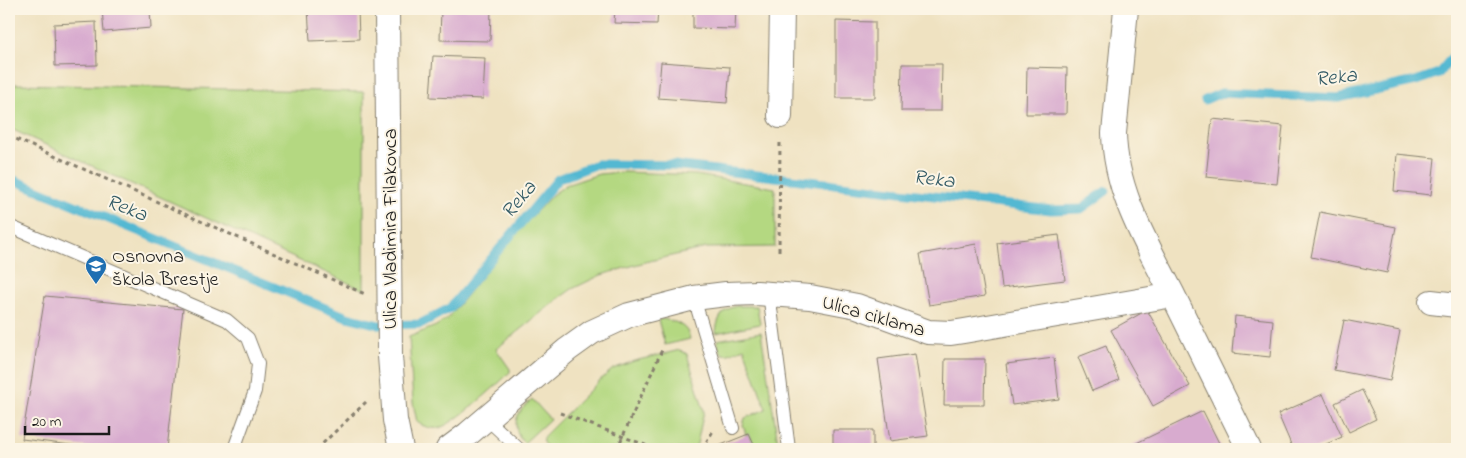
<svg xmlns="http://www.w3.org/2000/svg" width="1466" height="458" font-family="'Indie Flower',sans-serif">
<rect width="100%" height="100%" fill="#fcf5e5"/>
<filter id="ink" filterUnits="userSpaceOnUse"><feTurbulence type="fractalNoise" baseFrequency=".02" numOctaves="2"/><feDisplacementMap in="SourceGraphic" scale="10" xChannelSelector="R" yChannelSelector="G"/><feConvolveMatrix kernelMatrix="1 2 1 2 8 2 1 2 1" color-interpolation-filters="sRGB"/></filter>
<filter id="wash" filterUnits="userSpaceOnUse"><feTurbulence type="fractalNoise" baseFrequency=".0096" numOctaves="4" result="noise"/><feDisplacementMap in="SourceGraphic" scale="20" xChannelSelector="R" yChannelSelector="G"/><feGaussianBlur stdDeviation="1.12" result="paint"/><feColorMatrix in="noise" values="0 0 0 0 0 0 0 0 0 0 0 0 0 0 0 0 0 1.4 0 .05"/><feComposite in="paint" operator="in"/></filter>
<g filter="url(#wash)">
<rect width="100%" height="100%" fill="#efe2c1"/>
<path fill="#b4d881" stroke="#687a4e" d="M 14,84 L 364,92 L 364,290 L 11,129 Z
M 624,172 L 696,175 L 775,188 L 775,247 L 706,248 L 645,262 L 601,275 L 572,289 L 558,299 L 496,349 L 510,369 L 510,372 C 500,383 453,425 439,428 C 431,429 424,427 417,422 L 413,403 L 409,337 L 436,326 L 448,318 L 523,226 L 552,195 L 566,185 L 599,174 Z
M 737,306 L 757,306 L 760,324 L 716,333 C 717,319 722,309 737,306 Z
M 663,319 C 676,321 688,326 690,339 L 665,345 L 658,320 Z
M 761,332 L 779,449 L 756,449 L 749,434 L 746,435 L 743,425 L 745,418 L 766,409 L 744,348 C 727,354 721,362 717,340 Z
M 680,350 L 687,354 L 704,411 L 697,444 L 693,449 L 666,448 L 665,449 L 550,449 C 545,445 540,442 544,436 L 599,381 L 613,369 L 634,361 Z
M 532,399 L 550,419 L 524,443 C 516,436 513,421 520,412 C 523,407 528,403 532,399 Z"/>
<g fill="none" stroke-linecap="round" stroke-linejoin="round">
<path stroke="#53b8d2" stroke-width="9" d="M 1205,100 L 1221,93 L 1338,98 L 1416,81 L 1439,73 L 1455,54 L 1457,49
M 9,178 L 347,317 L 379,325 L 420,324 L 450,308 L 558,179 L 597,164 L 674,165 L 1051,210 L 1081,209 L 1106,191"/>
</g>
<g id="blocks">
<path fill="#d8abcf" d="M 102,9 L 150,9 L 151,28 L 104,32 Z
M 308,9 L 358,9 L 359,39 L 310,41 Z
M 441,9 L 491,9 L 490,41 L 440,40 Z
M 615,9 L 658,9 L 657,24 L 614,23 Z
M 693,9 L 736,9 L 735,29 L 693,28 Z
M 836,21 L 875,22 L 875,98 L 836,98 Z
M 96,22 L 97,65 L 55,66 L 54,24 Z
M 433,56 L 485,58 L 483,99 L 430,97 Z
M 661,62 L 730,67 L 727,103 L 658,98 Z
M 902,64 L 942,64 L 941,111 L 901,111 Z
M 1027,67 L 1067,68 L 1066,114 L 1026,114 Z
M 1212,119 L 1283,126 L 1277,184 L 1206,177 Z
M 1397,154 L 1435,158 L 1431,195 L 1394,191 Z
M 1320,212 L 1396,227 L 1387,273 L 1311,257 Z
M 1059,235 L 1065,280 L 1002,288 L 997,243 Z
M 976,244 L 985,296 L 929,305 L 920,254 Z
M 45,296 L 183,309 L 167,449 L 103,449 L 22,439 Z
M 1147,310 L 1190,386 L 1153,406 L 1111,330 Z
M 1235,316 L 1273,320 L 1270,357 L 1232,353 Z
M 1344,320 L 1400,331 L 1390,381 L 1334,370 Z
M 1106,346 L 1119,380 L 1092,391 L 1078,357 Z
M 915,354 L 928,436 L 890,441 L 878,359 Z
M 1054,358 L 1059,399 L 1012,405 L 1006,364 Z
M 945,359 L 985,359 L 984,405 L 944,405 Z
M 1362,390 L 1376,419 L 1349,432 L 1335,403 Z
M 1323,394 L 1342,437 L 1315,449 L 1293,449 L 1278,414 Z
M 1203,411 L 1222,449 L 1124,449 Z
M 833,430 L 873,430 L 873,449 L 833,449 Z
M 749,434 L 756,449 L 711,449 L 746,435 Z"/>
</g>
</g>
<g filter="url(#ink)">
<use href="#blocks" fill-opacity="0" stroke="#867f6e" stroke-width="1"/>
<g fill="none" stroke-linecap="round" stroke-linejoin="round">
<g stroke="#867f6e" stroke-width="14">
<path id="service" d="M 9,226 L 227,320 L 248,338 L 258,364 L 255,391 L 234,449
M 769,293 L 789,449
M 694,298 L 733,428
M 487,419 L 519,449"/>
</g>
<g stroke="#867f6e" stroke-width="26">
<path id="minor" d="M 387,9 L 390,356 L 395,420 L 401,449
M 1126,9 L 1114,133 C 1115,192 1147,244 1173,295
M 780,116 L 782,9
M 1431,302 L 1457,305
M 448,449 L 468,434 L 567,350 L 592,332 L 629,315 L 694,298 L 726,294 L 757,293 L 810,297 L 857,306 L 928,332 L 951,333 L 964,331 L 1173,295 L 1249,449"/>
</g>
<path stroke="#867f6e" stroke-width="3" stroke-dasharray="4 4" stroke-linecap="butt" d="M 9,136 L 365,294
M 779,251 L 780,141
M 560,413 L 656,449
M 317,449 L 366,402
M 617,449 L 662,350
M 702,449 L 713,431"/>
<use href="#service" stroke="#fff" stroke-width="12"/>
<use href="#minor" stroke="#fff" stroke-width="24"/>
</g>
</g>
<defs>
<g id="school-pin" transform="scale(1.125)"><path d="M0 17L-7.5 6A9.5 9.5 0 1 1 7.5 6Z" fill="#1f6fb2" stroke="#fcf5e5"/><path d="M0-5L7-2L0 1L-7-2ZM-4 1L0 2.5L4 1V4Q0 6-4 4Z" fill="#fff"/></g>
</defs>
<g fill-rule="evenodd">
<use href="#school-pin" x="96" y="266"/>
</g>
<g text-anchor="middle" stroke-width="4" stroke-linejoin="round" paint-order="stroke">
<g font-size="20" fill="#1c1c1c" stroke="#fcf5e5">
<text transform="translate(389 229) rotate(-90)" y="7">Ulica Vladimira Filakovca</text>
<text transform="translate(874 315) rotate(16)" y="7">Ulica ciklama</text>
</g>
<g font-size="20" fill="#1c1c1c" stroke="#fcf5e5" text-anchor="start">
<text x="112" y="262">Osnovna<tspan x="112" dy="23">škola Brestje</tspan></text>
</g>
<g font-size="21" font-style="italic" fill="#325a65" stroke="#fcf5e5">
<text transform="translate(1336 76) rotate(-6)" y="7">Reka</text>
<text transform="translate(934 178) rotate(7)" y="7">Reka</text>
<text transform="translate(518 199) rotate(-50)" y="7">Reka</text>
<text transform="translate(127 207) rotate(22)" y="7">Reka</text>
</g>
</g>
<rect width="1466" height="458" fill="none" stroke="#fcf5e5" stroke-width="30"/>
<path d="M25 426v8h84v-8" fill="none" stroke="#1c1c1c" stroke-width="2.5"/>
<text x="32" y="426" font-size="15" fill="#1c1c1c" stroke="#fcf5e5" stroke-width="4" paint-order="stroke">20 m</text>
</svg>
